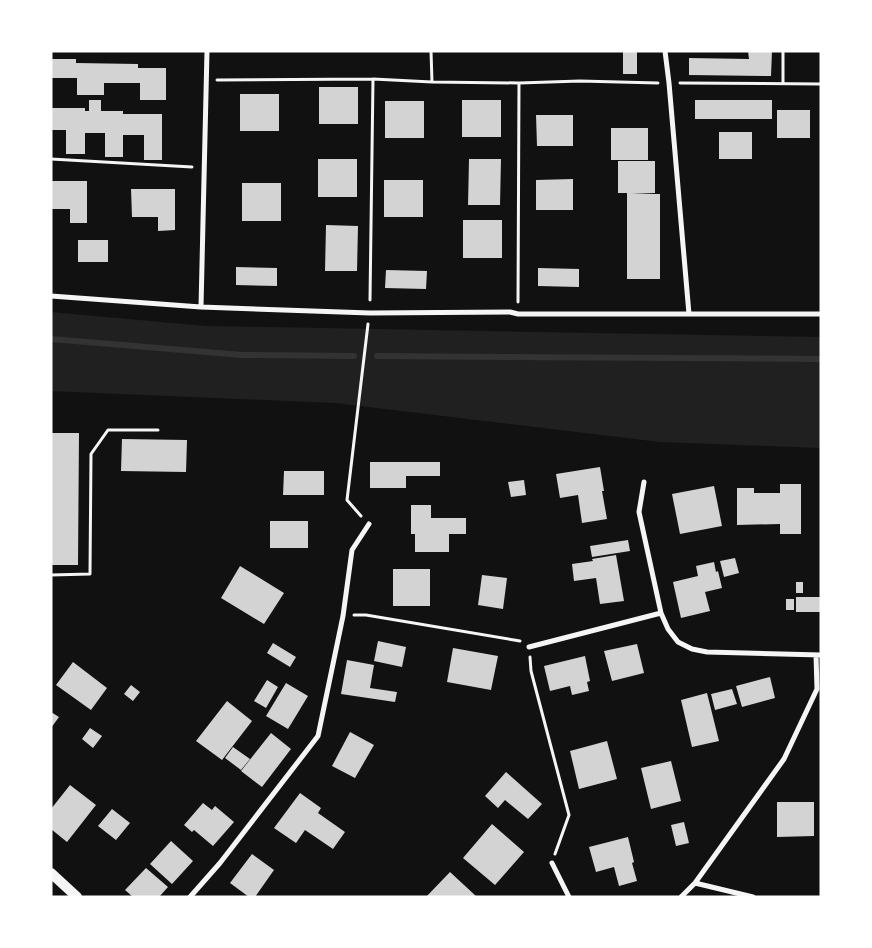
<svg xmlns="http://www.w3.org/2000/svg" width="872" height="948" font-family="'Alegreya Sans',sans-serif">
<rect width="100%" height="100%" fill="#111"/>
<path fill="#202020" d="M 51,312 L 206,326 L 821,337 L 821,448 L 660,442 L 335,403 L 51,391 Z"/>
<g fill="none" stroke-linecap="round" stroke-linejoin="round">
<path stroke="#333" stroke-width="6" d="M 51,339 L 242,355 L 354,356
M 377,356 L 821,359"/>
</g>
<path fill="#d3d3d3" d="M 623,51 L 637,51 L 637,74 L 623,74 Z
M 748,51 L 772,51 L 771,76 L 689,75 L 689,58 L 749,59 Z
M 51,59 L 76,59 L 76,63 L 138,64 L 138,68 L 166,68 L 166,100 L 140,100 L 140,83 L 104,83 L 104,95 L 77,95 L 77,78 L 51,78 Z
M 319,87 L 358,87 L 358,124 L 319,124 Z
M 240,94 L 279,94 L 279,131 L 240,131 Z
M 89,100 L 101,100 L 101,111 L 123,111 L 123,114 L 162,114 L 162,160 L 144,160 L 144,135 L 123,135 L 123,157 L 105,157 L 105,133 L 85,133 L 85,154 L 66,154 L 66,130 L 51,130 L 51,108 L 85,108 L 85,111 L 89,111 Z
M 462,100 L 501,100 L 501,137 L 462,137 Z
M 695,100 L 772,100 L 772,119 L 695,119 Z
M 385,101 L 424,101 L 424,138 L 385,138 Z
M 777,110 L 810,110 L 810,138 L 777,138 Z
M 536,115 L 573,115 L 573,146 L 537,146 Z
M 611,128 L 648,128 L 648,160 L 611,160 Z
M 719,132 L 752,132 L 752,159 L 719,159 Z
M 318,159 L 357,159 L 357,197 L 318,197 Z
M 469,159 L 501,159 L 500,205 L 468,205 Z
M 618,161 L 655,161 L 655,193 L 631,194 L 660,194 L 660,279 L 627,279 L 627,193 L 618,193 Z
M 573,179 L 573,210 L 536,210 L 536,180 Z
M 384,180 L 423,180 L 423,217 L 384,217 Z
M 51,181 L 87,181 L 87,223 L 70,223 L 70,209 L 51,209 Z
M 242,183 L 281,183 L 281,221 L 242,221 Z
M 131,189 L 175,189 L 175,230 L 158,231 L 158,217 L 132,217 Z
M 463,220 L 502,220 L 502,258 L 463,258 Z
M 326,225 L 358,226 L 357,271 L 325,271 Z
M 78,240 L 108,240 L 108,262 L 78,262 Z
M 236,267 L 277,268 L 277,286 L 236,285 Z
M 538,268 L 579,269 L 579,287 L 538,286 Z
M 386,270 L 427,271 L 426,289 L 385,288 Z
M 51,433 L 79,433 L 78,565 L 51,565 Z
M 122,439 L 187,440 L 186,472 L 121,471 Z
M 370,462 L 440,462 L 440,476 L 406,476 L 406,488 L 370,488 Z
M 600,467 L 604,491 L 602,491 L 607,519 L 582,523 L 578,495 L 560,498 L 556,474 Z
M 284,471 L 324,471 L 324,495 L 283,495 Z
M 524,480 L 526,495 L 511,497 L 508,482 Z
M 780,484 L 801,484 L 801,534 L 780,534 L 780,524 L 737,525 L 737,488 L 754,488 L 754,493 L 780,493 Z
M 714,486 L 722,526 L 680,534 L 672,494 Z
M 411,505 L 431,505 L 431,518 L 466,518 L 466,534 L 449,534 L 449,552 L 415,552 L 415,534 L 411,534 Z
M 270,521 L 308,521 L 308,548 L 270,548 Z
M 628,540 L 630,551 L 592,557 L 590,546 Z
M 616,555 L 624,601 L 600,604 L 596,578 L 574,581 L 572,564 L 593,561 L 592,559 Z
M 735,558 L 739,573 L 724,577 L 720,561 Z
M 714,562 L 716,572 L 718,571 L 722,588 L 705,592 L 710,611 L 681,618 L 673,582 L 698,576 L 696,566 Z
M 240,566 L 284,593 L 264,624 L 221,598 Z
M 393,569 L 430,569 L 430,606 L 393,606 Z
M 482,575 L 507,578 L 503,609 L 478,605 Z
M 796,582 L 803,582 L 803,593 L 796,593 Z
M 796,597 L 821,597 L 821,612 L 796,612 Z
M 786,599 L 794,599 L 794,610 L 786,610 Z
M 378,641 L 406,647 L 402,667 L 374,661 Z
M 273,643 L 296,657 L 290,667 L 267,653 Z
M 637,644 L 644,673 L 612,681 L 604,651 Z
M 453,648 L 498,656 L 491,690 L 447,682 Z
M 585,656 L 590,681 L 587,682 L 589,691 L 572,695 L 570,686 L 550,691 L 544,666 Z
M 347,660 L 374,665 L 370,688 L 397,692 L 395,702 L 341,694 Z
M 73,662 L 107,688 L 91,710 L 56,685 Z
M 770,677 L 775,698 L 742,707 L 736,686 Z
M 267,680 L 278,687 L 266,708 L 254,701 Z
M 286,683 L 308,696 L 288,729 L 266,716 Z
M 131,685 L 140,692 L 133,701 L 124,694 Z
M 732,689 L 737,704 L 715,710 L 711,694 Z
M 707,693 L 719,741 L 692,747 L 681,700 Z
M 227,701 L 252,721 L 222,760 L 196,741 Z
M 51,712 L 59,717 L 51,728 Z
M 90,728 L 102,736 L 93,748 L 82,739 Z
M 350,732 L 374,745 L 355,778 L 332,766 Z
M 271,733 L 291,749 L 262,787 L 241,771 Z
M 607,741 L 617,779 L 579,789 L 570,751 Z
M 233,747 L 250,759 L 241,770 L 225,758 Z
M 671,761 L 681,801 L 651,809 L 641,768 Z
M 506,772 L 542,804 L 528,819 L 505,800 L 498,808 L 485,796 Z
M 70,785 L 96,805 L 67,842 L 51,829 L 51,809 Z
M 300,793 L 321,808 L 318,813 L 345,832 L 333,849 L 305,830 L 296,843 L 274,828 Z
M 777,802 L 814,802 L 814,836 L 777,837 Z
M 203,803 L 212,810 L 215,806 L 234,822 L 213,846 L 194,830 L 192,832 L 184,825 Z
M 112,809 L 130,823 L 116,840 L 98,826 Z
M 684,822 L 689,843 L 676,846 L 671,825 Z
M 492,824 L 524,852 L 495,885 L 463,858 Z
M 628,837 L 634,862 L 632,863 L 637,881 L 619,886 L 614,867 L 596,872 L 589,847 Z
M 171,841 L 193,861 L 172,884 L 150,864 Z
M 252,854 L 274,870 L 255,897 L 249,897 L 230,883 Z
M 146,868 L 168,887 L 159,897 L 133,897 L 125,890 Z
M 450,872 L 477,897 L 426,897 Z"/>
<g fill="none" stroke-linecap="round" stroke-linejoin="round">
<path stroke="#f5f5f5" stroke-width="3" d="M 431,51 L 432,82
M 783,51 L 783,83
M 217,80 L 373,79 L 432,82 L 519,83 L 580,81 L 658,83
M 680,83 L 821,84
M 51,159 L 192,167
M 370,300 L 373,79
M 518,302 L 519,83
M 361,516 L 347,500 L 368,324
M 51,575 L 90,574 L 91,454 L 108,430 L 158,430
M 354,615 L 366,615 L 520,641
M 530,657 L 531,671 L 569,815 L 555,854"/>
<path stroke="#f5f5f5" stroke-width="5" d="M 665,51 L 669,83 L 689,314
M 51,296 L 201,307 L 370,313 L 510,312 L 518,314 L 821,314
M 201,307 L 207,51
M 644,482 L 639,512 L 661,613 L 668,629 L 678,642 L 692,649 L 707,652 L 821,655
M 529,647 L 661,613
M 552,863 L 569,897
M 695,883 L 753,897
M 190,897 L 220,863 L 318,736 L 343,616 L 352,550 L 369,524
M 681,897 L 695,883 L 784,759 L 817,689 L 816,655"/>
<path stroke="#f5f5f5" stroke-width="10" d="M 51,873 L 77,897"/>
</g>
<rect width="872" height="948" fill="none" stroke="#ffffff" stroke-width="105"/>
</svg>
